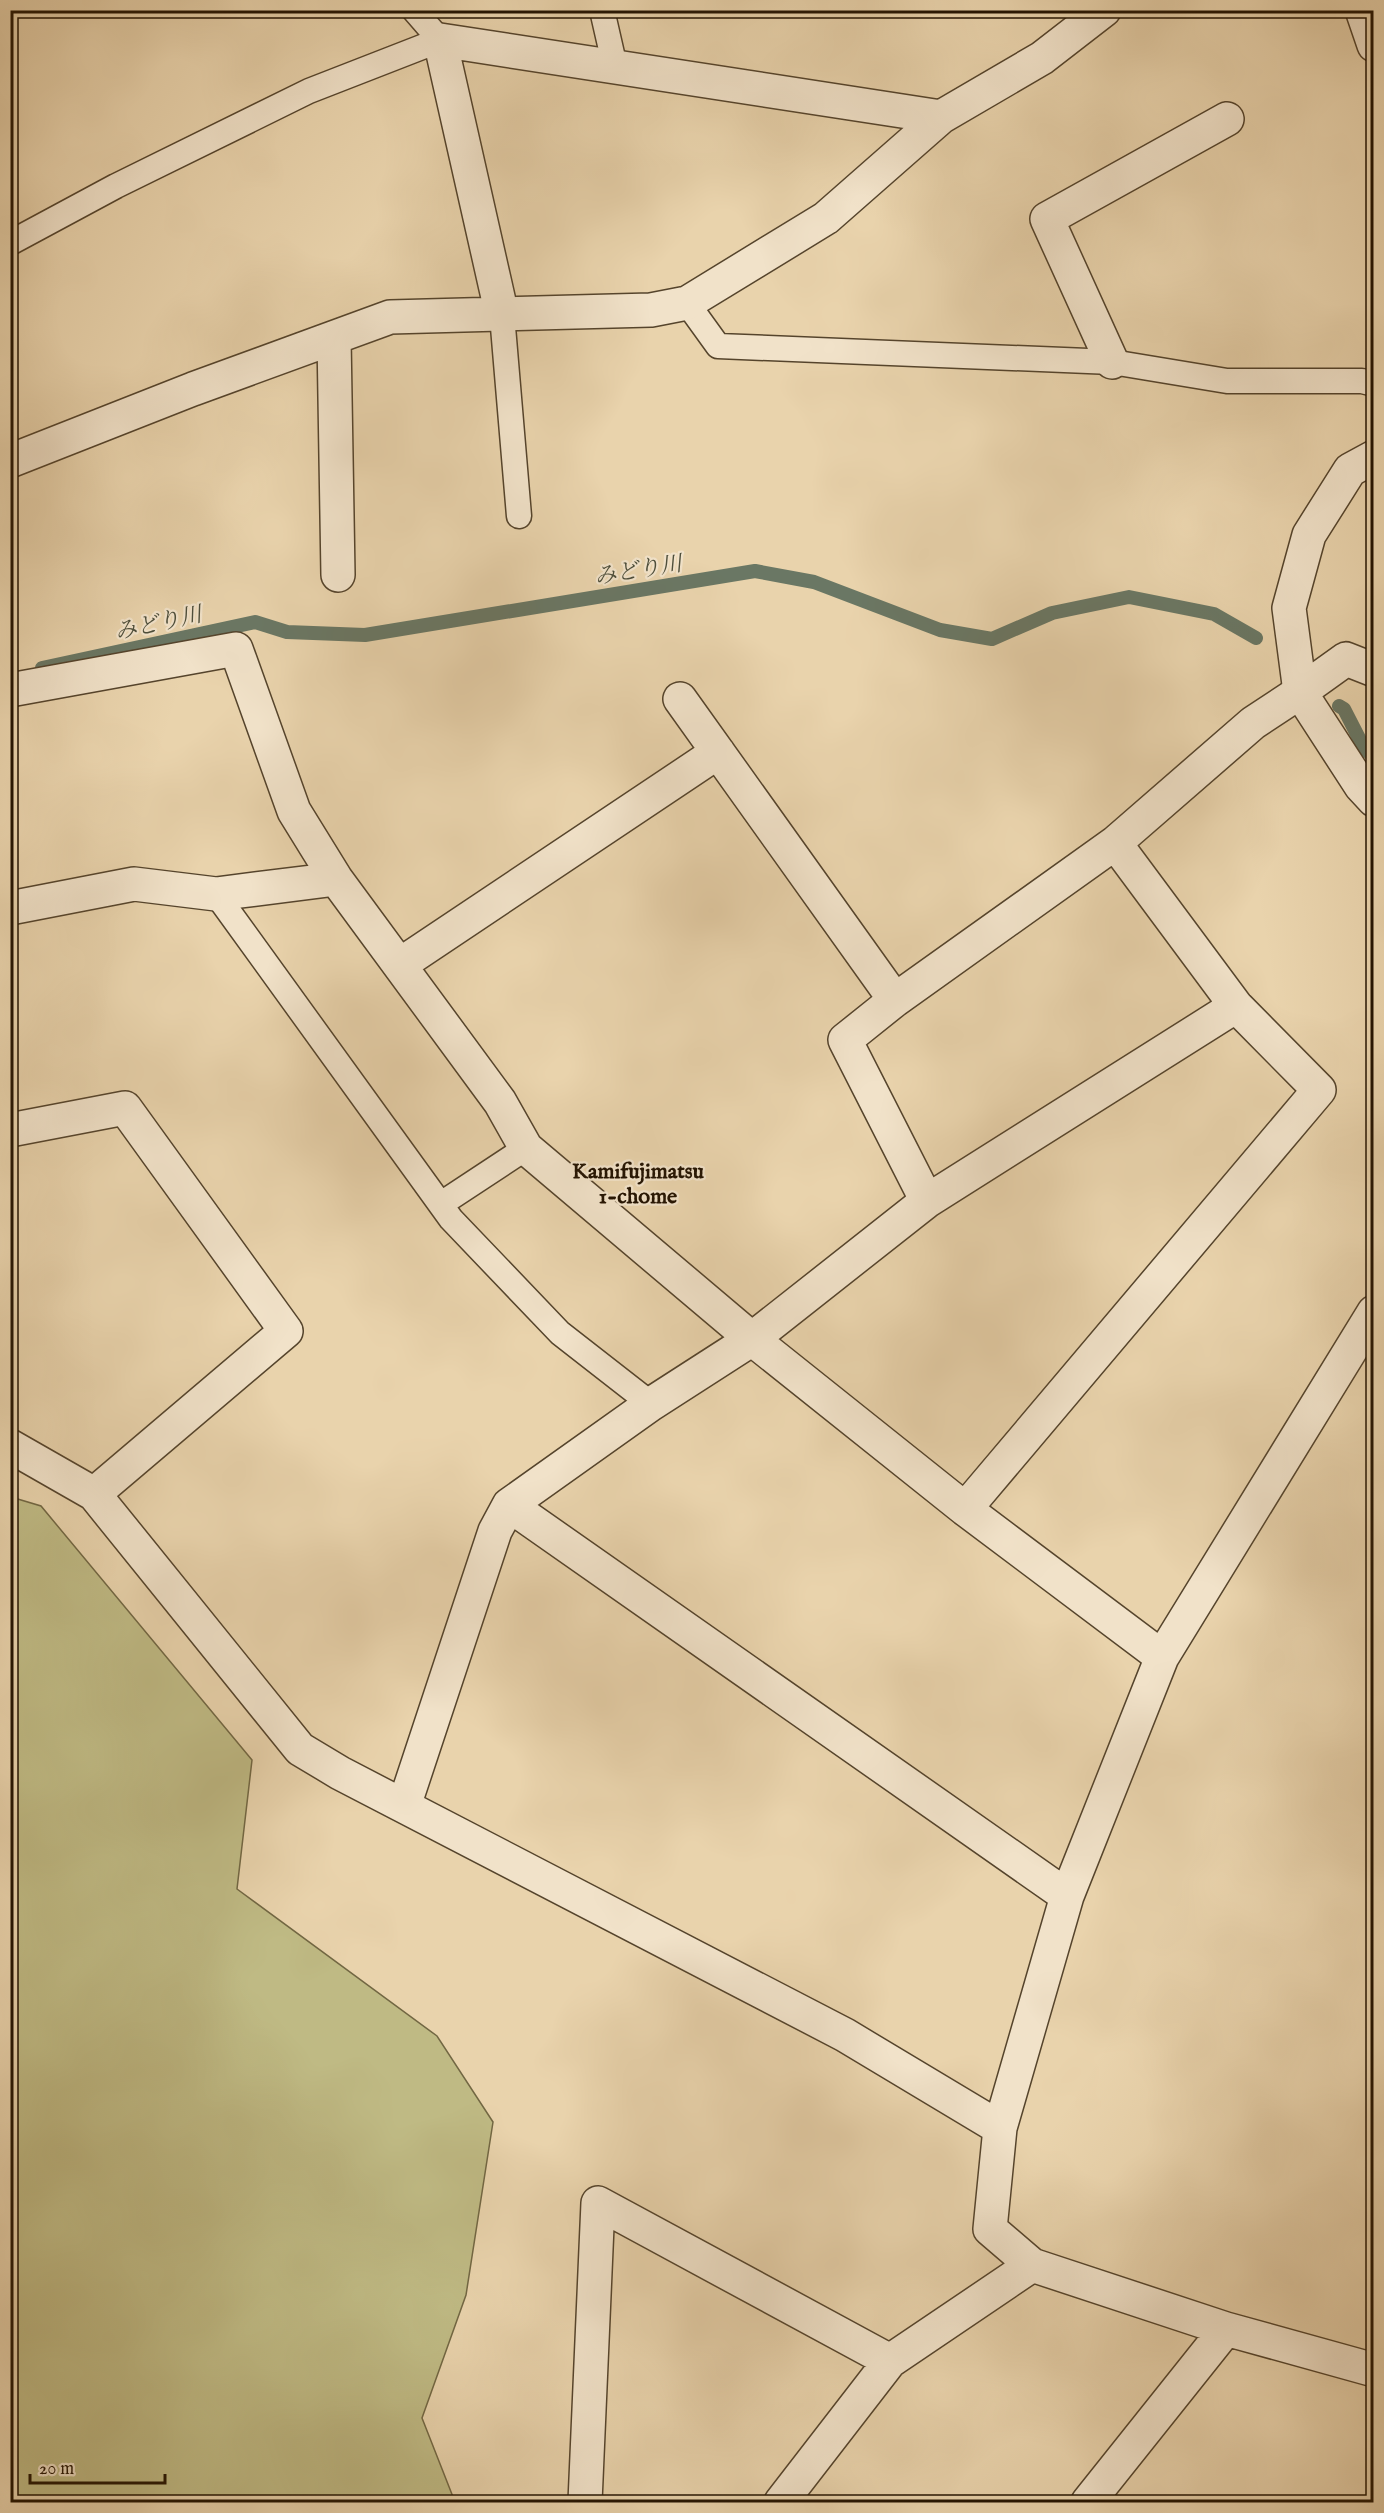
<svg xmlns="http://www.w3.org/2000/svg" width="1384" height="2513" font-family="'IM FELL English','Noto Serif JP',serif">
<rect width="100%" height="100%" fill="#e9d3ac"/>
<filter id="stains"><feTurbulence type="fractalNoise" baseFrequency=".00333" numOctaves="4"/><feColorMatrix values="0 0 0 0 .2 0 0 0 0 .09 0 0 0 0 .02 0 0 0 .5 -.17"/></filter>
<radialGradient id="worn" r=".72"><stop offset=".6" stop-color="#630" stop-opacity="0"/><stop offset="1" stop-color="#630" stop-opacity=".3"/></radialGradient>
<path fill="#bfba84" stroke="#726743" stroke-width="1.5" d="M 11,1497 L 41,1506 L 252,1760 L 237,1889 L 437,2036 L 493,2122 L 466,2295 L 422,2418 L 455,2502 L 11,2502 Z"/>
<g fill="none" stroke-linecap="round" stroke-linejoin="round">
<path stroke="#6a7764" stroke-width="14" d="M 42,668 L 255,622 L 287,632 L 365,635 L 755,571 L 814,582 L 940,630 L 992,639 L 1052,613 L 1129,597 L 1214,614 L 1256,638
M 1339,706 L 1344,709 L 1364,748 L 1374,757"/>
<g stroke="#55442c" stroke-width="27">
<path id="service" d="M 602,10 L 615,67
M 10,243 L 116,186 L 309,91 L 440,40 L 414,10
M 687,303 L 718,346 L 1112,362 L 1227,381 L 1362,381 L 1374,384
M 502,315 L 519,516
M 216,894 L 451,1219 L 560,1333 L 651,1404
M 441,1204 L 526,1148"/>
</g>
<g stroke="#55442c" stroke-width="36">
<path id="minor" d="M 1362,10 L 1374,45
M 502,315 L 440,40 L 941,117
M 334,338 L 338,575
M 1112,362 L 1047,219 L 1227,119
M 10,461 L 193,389 L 390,317 L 651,310 L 687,303 L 826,218 L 941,117 L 1042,58 L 1104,10
M 10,690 L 236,649 L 294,811 L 336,879 L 500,1102 L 526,1148 L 752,1339 L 965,1509 L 1162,1657
M 680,699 L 895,1000
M 10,908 L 134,884 L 216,894 L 336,879
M 401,964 L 718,752
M 10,1130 L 125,1108 L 286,1331 L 94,1494
M 927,1201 L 1236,1006
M 1374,1312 L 1162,1657 L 1067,1896 L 1000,2128 L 990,2229 L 1032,2265 L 1226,2329 L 1374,2370
M 10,1446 L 94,1494 L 300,1749 L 340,1773 L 845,2035 L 1000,2128
M 509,1505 L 651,1404 L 752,1339 L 927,1201 L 845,1040 L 895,1000 L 1115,843 L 1253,723 L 1300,692
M 965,1509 L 1319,1090 L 1236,1006 L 1115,843
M 404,1806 L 495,1531 L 509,1505 L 1067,1896
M 585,2502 L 598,2203 L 890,2361
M 781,2502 L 890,2361 L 1032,2265
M 1088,2502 L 1226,2329"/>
</g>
<g stroke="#55442c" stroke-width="36">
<path id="tertiary" d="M 1374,457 L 1350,470 L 1309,535 L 1289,608 L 1300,692 L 1361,786 L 1374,800
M 1300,692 L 1346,659 L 1374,670"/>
</g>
<use href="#service" stroke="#f1e2c9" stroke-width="24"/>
<use href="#minor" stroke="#f1e2c9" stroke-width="33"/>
<use href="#tertiary" stroke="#f1e2c9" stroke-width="33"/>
</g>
<g text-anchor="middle" stroke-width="4.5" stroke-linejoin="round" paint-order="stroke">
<g font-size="22" font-style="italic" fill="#4d4e3b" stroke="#f1e2c9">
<text transform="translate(638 569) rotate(-9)" y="8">みどり川</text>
<text transform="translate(158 622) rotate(-12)" y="8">みどり川</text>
</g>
<g font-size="22" font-weight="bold" fill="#241402" stroke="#f1e2c9">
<text x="638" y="1178">Kamifujimatsu<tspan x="638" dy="25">1-chome</tspan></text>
</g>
</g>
<rect width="1384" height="2513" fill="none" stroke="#e9d3ac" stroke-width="36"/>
<rect x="12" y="12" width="1360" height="2489" fill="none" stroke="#241402" stroke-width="3"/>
<rect x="18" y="18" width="1348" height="2477" fill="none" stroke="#241402" stroke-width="1.5"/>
<path d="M30 2474v9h135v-9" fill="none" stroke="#241402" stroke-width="3"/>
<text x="39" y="2474" font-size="18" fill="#241402" stroke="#f1e2c9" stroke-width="4.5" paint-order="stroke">20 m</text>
<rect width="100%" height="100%" filter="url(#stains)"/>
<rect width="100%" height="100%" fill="url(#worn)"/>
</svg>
